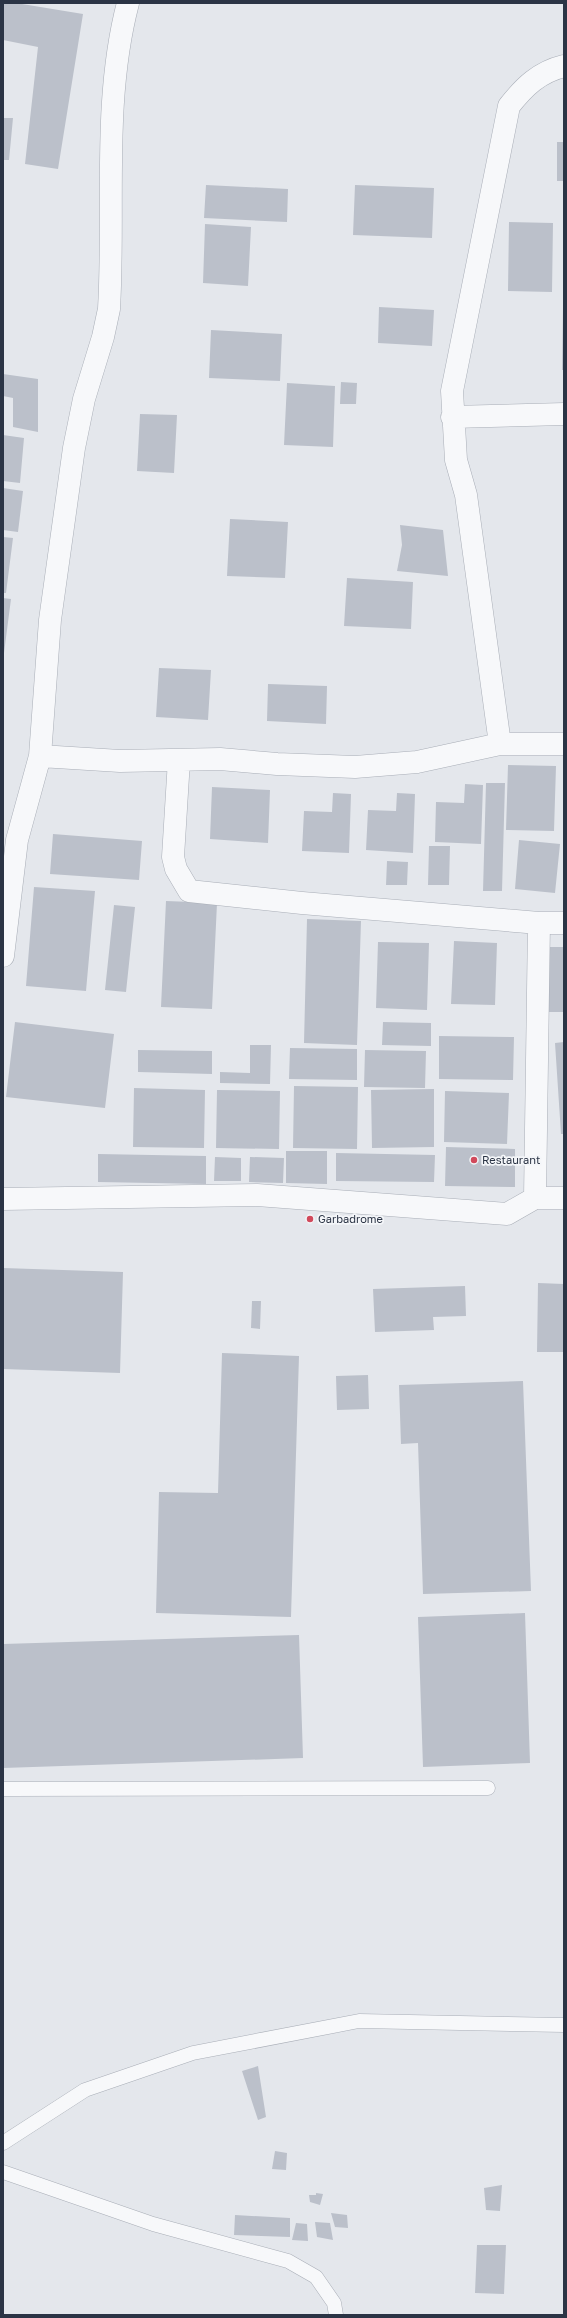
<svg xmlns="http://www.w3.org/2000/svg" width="567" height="2318" font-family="'Golos Text',sans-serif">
<rect width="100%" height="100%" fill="#e4e7ec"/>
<path fill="#bbc0ca" d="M 3,3 L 16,3 L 83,14 L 58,169 L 25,164 L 38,47 L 3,40 Z
M 3,118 L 13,118 L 9,160 L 3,160 Z
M 557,142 L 564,142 L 564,181 L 557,181 Z
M 206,185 L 288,189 L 287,222 L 204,218 Z
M 355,185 L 434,188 L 432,238 L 353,235 Z
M 509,222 L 553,223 L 552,292 L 508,291 Z
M 205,224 L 251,227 L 248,286 L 203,283 Z
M 379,307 L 434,310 L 432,346 L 378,343 Z
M 563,307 L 564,307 L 564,370 L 562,370 Z
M 211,330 L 282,334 L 280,381 L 209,378 Z
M 3,374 L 38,379 L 38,432 L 13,427 L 13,398 L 3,396 Z
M 341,382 L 357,383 L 356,404 L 340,404 Z
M 287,383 L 335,386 L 333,447 L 284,445 Z
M 140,414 L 177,415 L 174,473 L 137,471 Z
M 3,435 L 24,438 L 20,483 L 3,481 Z
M 3,488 L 23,491 L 18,532 L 3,530 Z
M 230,519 L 288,522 L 285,578 L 227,576 Z
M 400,525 L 443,530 L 448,576 L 397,571 L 402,545 Z
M 3,537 L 13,538 L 6,593 L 3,593 Z
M 347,578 L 413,582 L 411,629 L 344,626 Z
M 3,598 L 11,599 L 4,653 L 3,653 Z
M 159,668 L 211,670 L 208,720 L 156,717 Z
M 268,684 L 327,686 L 326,724 L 267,721 Z
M 508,765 L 556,766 L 554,831 L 506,830 Z
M 486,783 L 505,783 L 502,891 L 483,891 Z
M 465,784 L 483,785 L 481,844 L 435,842 L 436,802 L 464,803 Z
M 212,787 L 270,790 L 268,843 L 210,839 Z
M 333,793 L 351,794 L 349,853 L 302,851 L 304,811 L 332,812 Z
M 397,793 L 415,794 L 413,853 L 366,850 L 368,810 L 396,811 Z
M 53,834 L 142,841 L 139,880 L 50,874 Z
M 519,840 L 560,844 L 555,893 L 515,889 Z
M 429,846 L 450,846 L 449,885 L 428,885 Z
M 387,861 L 408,862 L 407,885 L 386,885 Z
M 34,887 L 95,891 L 86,991 L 26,986 Z
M 166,901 L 217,903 L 212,1009 L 161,1007 Z
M 114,905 L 135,907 L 126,992 L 105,990 Z
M 307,919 L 361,921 L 357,1045 L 304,1043 Z
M 454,941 L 497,943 L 495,1005 L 451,1004 Z
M 378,942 L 429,943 L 427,1010 L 376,1008 Z
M 549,947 L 564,947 L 564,1012 L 548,1012 Z
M 15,1022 L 114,1034 L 105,1108 L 6,1097 Z
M 383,1022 L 431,1023 L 431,1046 L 382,1045 Z
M 439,1036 L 514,1037 L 513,1080 L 439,1079 Z
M 564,1042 L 564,1134 L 561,1134 L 555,1043 Z
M 250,1045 L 271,1045 L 270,1084 L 220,1083 L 220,1072 L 250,1073 Z
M 290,1048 L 357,1049 L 357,1080 L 289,1079 Z
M 138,1050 L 212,1051 L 212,1074 L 138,1072 Z
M 365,1050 L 426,1051 L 425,1088 L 364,1087 Z
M 294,1086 L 358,1087 L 357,1149 L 293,1148 Z
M 134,1088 L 205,1090 L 204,1148 L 133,1147 Z
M 434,1089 L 434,1147 L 372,1148 L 371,1090 Z
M 217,1090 L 280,1091 L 279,1149 L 216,1148 Z
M 445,1091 L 509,1093 L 507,1144 L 444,1142 Z
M 446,1147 L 515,1149 L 515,1187 L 445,1186 Z
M 286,1151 L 327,1151 L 327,1184 L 286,1183 Z
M 336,1153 L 435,1155 L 434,1182 L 336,1181 Z
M 98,1154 L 206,1156 L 206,1184 L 98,1182 Z
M 215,1157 L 241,1158 L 241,1181 L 214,1181 Z
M 250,1157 L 284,1158 L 283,1183 L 249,1182 Z
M 3,1268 L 123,1272 L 120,1373 L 3,1369 Z
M 538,1283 L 564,1284 L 564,1352 L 537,1352 Z
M 465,1286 L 466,1316 L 433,1317 L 434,1330 L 375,1332 L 373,1289 Z
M 252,1301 L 261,1301 L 260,1329 L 251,1328 Z
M 222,1353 L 299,1356 L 291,1617 L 156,1613 L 159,1492 L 218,1493 Z
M 368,1375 L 369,1409 L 337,1410 L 336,1376 Z
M 523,1381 L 531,1591 L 423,1594 L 418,1443 L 401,1444 L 399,1385 Z
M 525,1613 L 530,1763 L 423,1767 L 418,1617 Z
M 299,1635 L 303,1758 L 3,1768 L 3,1644 Z
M 258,2066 L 266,2117 L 258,2120 L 242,2071 Z
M 275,2151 L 287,2153 L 286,2170 L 272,2169 Z
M 502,2185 L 500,2211 L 486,2210 L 484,2188 Z
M 316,2193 L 323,2194 L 320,2205 L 310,2202 L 309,2195 L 316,2195 Z
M 331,2213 L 347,2215 L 348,2228 L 335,2227 Z
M 235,2215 L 290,2218 L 290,2237 L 234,2235 Z
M 315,2222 L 330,2223 L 333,2240 L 317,2237 Z
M 296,2223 L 307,2224 L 308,2241 L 292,2240 Z
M 477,2245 L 506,2245 L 504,2294 L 475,2293 Z"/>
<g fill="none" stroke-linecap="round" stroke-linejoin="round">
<g stroke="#a9aeb7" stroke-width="15">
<path id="lane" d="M 3,1789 L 488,1788
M 3,2143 L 85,2090 L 193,2053 L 359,2021 L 564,2025
M 3,2172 L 153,2224 L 288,2261 L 316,2277 L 334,2303 L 336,2315"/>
</g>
<g stroke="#a9aeb7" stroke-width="23">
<path id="street" d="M 452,417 L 564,414
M 500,744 L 466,495 L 456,460 L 452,391 L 509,106 C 524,87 539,72 564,66
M 40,756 L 120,761 L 220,759 L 277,764 L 355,767 L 417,762 L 500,744 L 564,744
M 179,760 L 173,857 L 176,869 L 189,891 L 302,903 L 539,923 L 564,923
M 3,956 L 17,840 L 40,756 L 50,620 L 74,448 L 84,399 L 103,337 L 109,309 C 115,208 102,102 128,3
M 535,1198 L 539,923
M 3,1199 L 257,1195 L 507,1214 L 535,1198 L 564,1198"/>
</g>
<use href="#lane" stroke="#f7f8fa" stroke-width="14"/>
<use href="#street" stroke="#f7f8fa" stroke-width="22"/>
</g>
<g fill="#d1495b" stroke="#f4f6f9" stroke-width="1.5">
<circle cx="474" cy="1160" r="4"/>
<circle cx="310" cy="1219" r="4"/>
</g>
<g text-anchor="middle" stroke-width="3.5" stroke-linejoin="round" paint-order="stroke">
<g font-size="11" fill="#2b3445" stroke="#f4f6f9" text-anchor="start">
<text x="482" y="1164">Restaurant</text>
<text x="318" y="1223">Garbadrome</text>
</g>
</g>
<rect width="567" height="2318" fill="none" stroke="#2b3445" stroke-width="8"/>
</svg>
